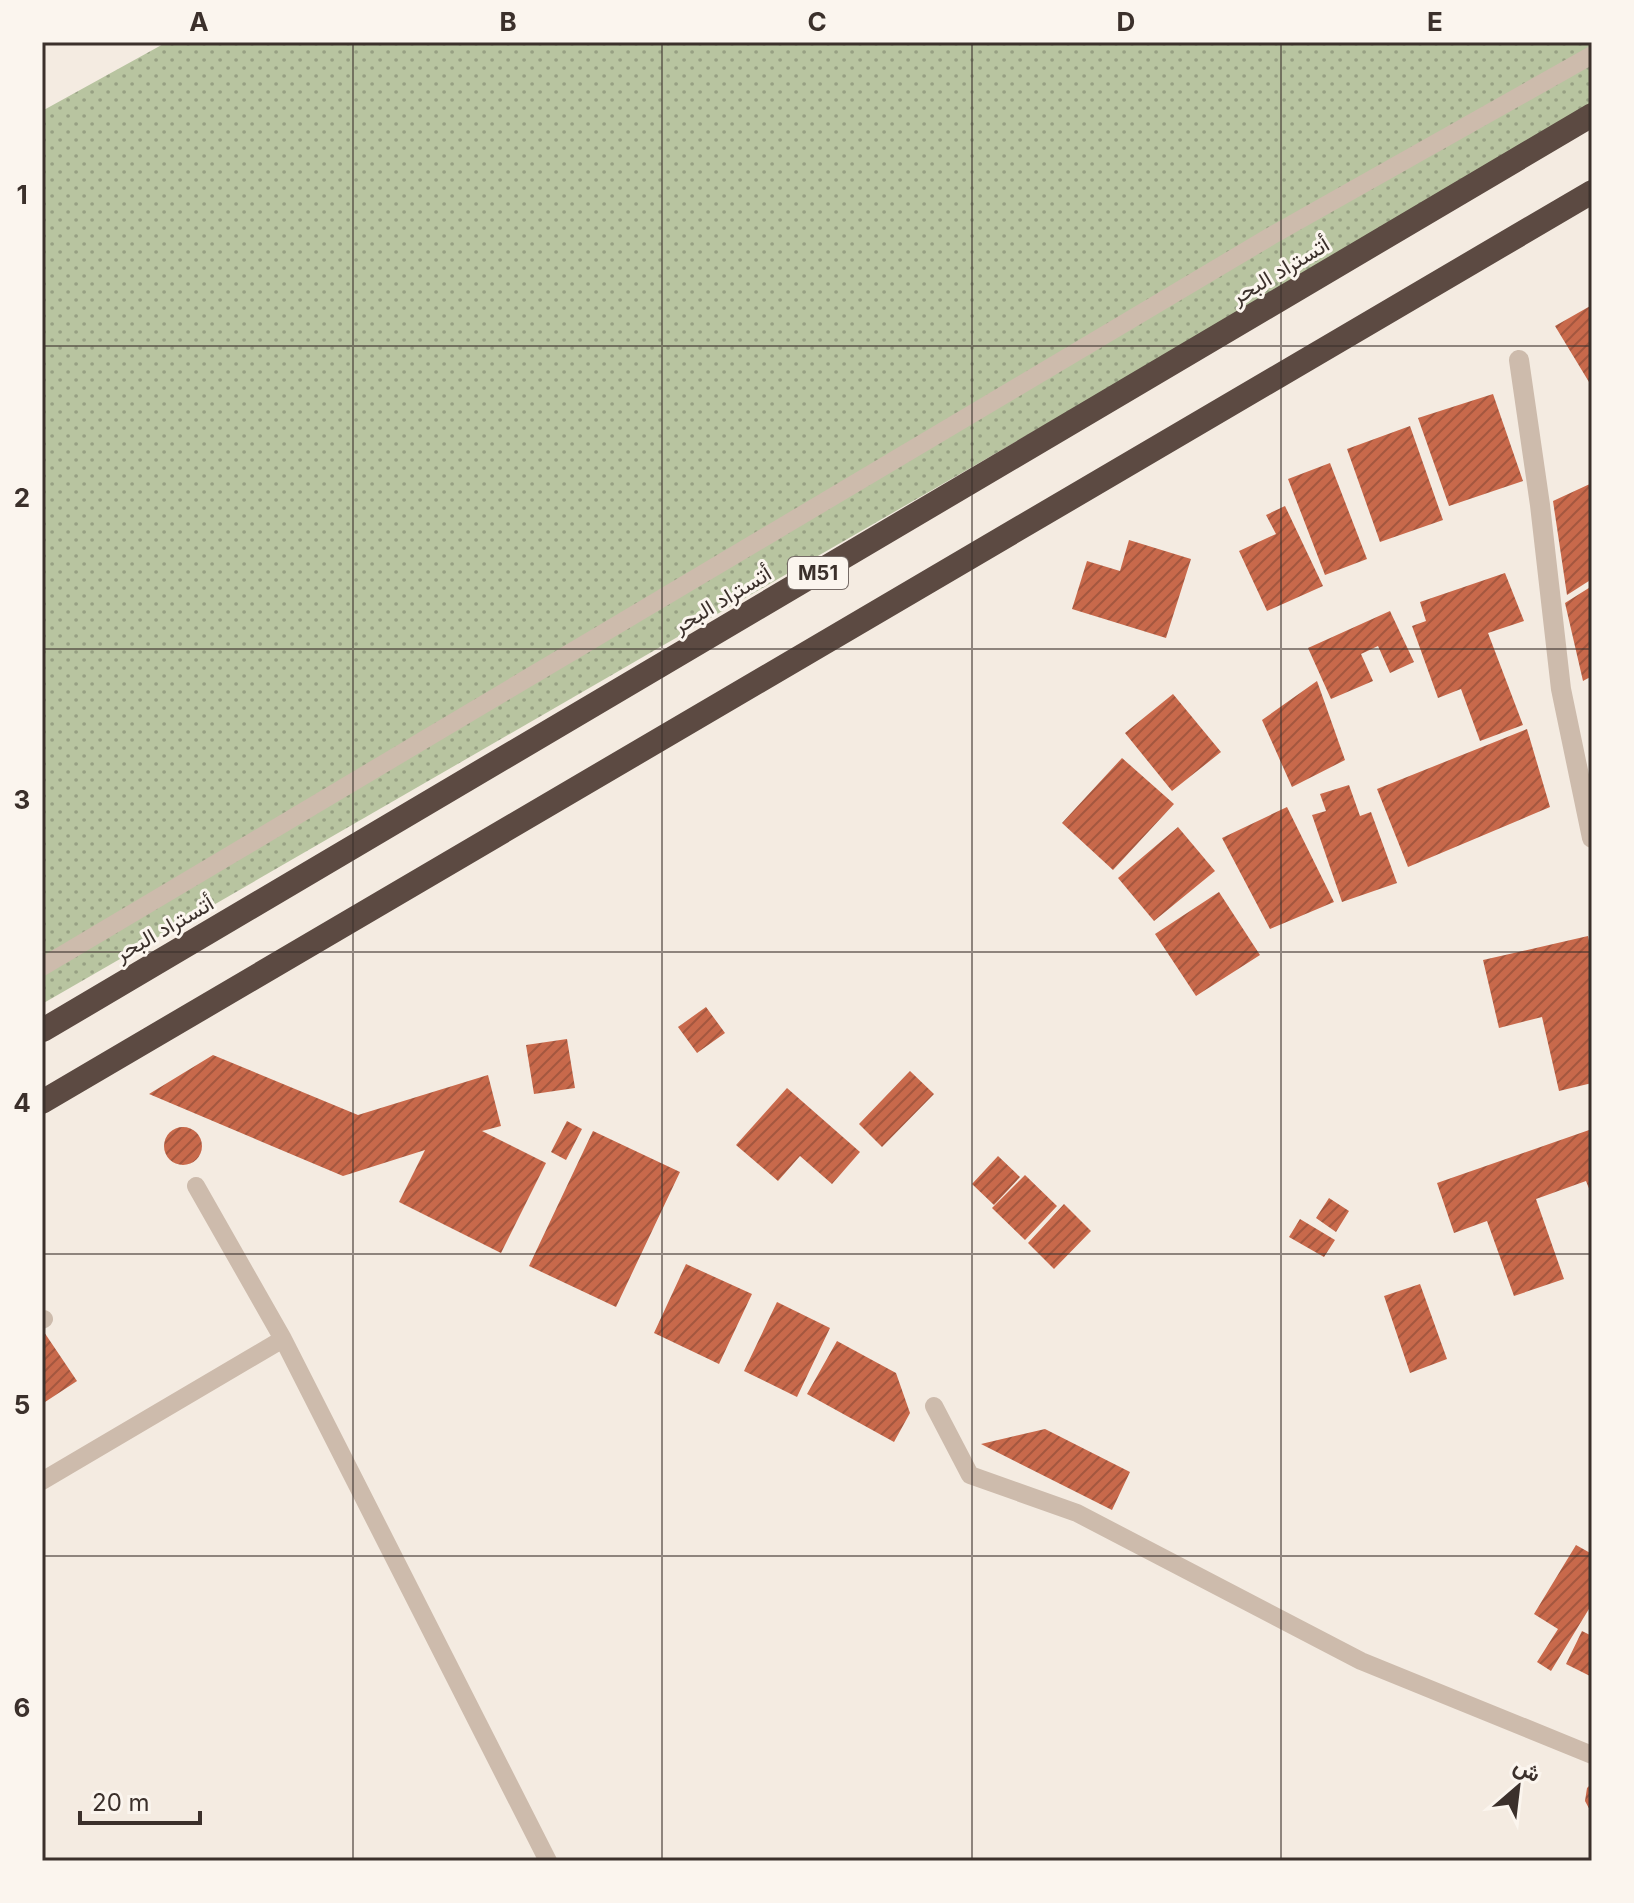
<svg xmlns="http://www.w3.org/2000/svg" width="1634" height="1903" font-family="Inter,Vazirmatn,sans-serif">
<defs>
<pattern id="grass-dots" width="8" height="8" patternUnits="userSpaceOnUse" patternTransform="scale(2)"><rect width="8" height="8" fill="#b8c4a0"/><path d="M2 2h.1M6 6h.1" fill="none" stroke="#97a083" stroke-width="1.8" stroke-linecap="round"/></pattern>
<pattern id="building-hatch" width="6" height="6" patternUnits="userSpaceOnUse" patternTransform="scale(2)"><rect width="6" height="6" fill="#c8694b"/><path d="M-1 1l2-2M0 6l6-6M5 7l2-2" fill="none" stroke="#a4573f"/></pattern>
</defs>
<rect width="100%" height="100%" fill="#f4ebe1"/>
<path fill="url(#grass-dots)" d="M 167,42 L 1592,42 L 1592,109 L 42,1004 L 42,111 Z"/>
<path fill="url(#building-hatch)" d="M 1592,305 L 1592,387 L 1555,326 Z
M 1493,394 L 1523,481 L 1449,506 L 1418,418 Z
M 1410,426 L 1443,520 L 1380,542 L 1347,449 Z
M 1330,463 L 1367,559 L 1325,575 L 1288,479 Z
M 1592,483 L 1592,579 L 1567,595 L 1553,501 Z
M 1285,506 L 1323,586 L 1267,611 L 1239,551 L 1276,534 L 1266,515 Z
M 1129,540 L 1191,559 L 1166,638 L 1072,609 L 1087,561 L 1120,571 Z
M 1505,573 L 1524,621 L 1488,633 L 1523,725 L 1480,741 L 1461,689 L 1438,698 L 1412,626 L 1426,621 L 1420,602 Z
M 1592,586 L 1592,676 L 1583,681 L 1565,603 Z
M 1390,611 L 1414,662 L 1390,673 L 1378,646 L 1361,654 L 1373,681 L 1331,699 L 1308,648 Z
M 1317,681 L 1345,760 L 1292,787 L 1262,720 Z
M 1173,694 L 1221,752 L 1172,791 L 1125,733 Z
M 1527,729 L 1550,807 L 1408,867 L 1377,789 Z
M 1122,758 L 1174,804 L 1113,870 L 1062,823 Z
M 1349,785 L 1360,816 L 1371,812 L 1397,883 L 1342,902 L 1312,815 L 1326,811 L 1320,794 Z
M 1287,807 L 1334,902 L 1270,929 L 1222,838 Z
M 1178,827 L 1215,871 L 1154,921 L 1118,878 Z
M 1219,892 L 1260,955 L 1196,996 L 1155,934 Z
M 1588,936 L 1592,955 L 1592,1083 L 1559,1091 L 1542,1017 L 1499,1028 L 1483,960 Z
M 706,1007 L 725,1033 L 697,1053 L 678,1027 Z
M 567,1039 L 575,1088 L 534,1094 L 526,1045 Z
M 213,1055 L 358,1115 L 488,1075 L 501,1126 L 482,1131 L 546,1163 L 501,1253 L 399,1202 L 425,1150 L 343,1176 L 149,1094 Z
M 910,1071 L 934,1094 L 882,1147 L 859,1124 Z
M 787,1088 L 860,1152 L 832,1184 L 800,1156 L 778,1181 L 736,1145 Z
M 567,1121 L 582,1129 L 566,1160 L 551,1152 Z
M164 1146a19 19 0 1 1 38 0a19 19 0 1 1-38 0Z
M 1592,1129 L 1592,1196 L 1586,1181 L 1536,1199 L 1564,1279 L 1514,1296 L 1487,1221 L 1454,1233 L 1437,1183 Z
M 593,1131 L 680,1172 L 616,1307 L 529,1266 Z
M 998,1156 L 1020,1177 L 994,1205 L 972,1184 Z
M 1025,1175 L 1057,1206 L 1025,1240 L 992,1208 Z
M 1329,1198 L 1349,1211 L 1336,1232 L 1316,1218 Z
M 1064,1204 L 1091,1231 L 1054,1269 L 1028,1243 Z
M 1300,1219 L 1335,1240 L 1324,1257 L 1289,1237 Z
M 686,1264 L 752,1294 L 719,1364 L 654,1333 Z
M 1420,1284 L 1447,1359 L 1410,1373 L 1384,1296 Z
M 777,1302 L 830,1328 L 797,1397 L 744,1371 Z
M 44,1332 L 77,1381 L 42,1404 L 42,1333 Z
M 837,1341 L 896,1373 L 910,1413 L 894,1442 L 807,1394 Z
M 1045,1429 L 1130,1472 L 1112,1510 L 981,1444 Z
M 1576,1545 L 1592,1554 L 1592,1604 L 1551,1671 L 1537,1662 L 1558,1629 L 1534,1614 Z
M 1582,1631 L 1592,1636 L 1592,1677 L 1566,1664 Z
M 1592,1783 L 1592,1814 L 1585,1801 L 1587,1788 Z"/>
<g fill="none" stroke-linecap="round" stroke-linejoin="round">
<path stroke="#cdbbac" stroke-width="18" d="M 42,967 L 1271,236 L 1592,55
M 196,1186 L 283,1339 L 548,1861
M 42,1320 L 44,1319
M 934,1406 L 970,1475 L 1077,1513 L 1361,1661 L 1592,1755
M 42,1481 L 283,1339"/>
<path stroke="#cdbbac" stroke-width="20" d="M 1519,360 L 1540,505 L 1561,689 L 1592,838"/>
<path stroke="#5c4a42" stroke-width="24" d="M 43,1030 L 1592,115
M 42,1102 L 1592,192"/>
</g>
<path fill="none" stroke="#3b302b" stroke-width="2" stroke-opacity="0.55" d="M 353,42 L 353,1861M 662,42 L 662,1861M 972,42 L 972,1861M 1281,42 L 1281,1861M 42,346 L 1592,346M 42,649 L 1592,649M 42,952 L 1592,952M 42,1254 L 1592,1254M 42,1556 L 1592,1556"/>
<g text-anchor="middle" stroke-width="6" stroke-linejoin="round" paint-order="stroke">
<rect fill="#fbf5ee" stroke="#756b66" stroke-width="2" x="788" y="557" width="60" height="32" rx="6"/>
<g font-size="20" font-weight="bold" fill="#3b302b">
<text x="818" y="580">M51</text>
</g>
<g font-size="22" fill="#3b302b" stroke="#fbf5ee">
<text transform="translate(1280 270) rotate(-31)" y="8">أتستراد البحر</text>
<text transform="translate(722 599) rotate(-31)" y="8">أتستراد البحر</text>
<text transform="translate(164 928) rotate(-30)" y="8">أتستراد البحر</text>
</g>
</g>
<rect width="1634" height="1903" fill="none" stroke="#fbf5ee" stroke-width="88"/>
<g transform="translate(1518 1787) rotate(28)" stroke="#fbf5ee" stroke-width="6" paint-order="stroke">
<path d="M0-6L14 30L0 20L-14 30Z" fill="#3b302b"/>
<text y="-12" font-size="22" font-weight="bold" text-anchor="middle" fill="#3b302b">ش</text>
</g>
<path d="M80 1811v12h120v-12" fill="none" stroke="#3b302b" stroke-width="4"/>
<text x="92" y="1811" font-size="24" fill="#3b302b" stroke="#fbf5ee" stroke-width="6" paint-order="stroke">20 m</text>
<rect x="44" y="44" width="1546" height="1815" fill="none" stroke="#3b302b" stroke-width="3"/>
<g font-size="26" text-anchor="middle" font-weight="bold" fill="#3b302b">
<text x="199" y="31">A</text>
<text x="508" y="31">B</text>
<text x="817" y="31">C</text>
<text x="1126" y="31">D</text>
<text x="1435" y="31">E</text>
<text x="22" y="204">1</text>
<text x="22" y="507">2</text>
<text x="22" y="809">3</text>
<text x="22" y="1112">4</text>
<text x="22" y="1414">5</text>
<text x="22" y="1717">6</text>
</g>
</svg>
